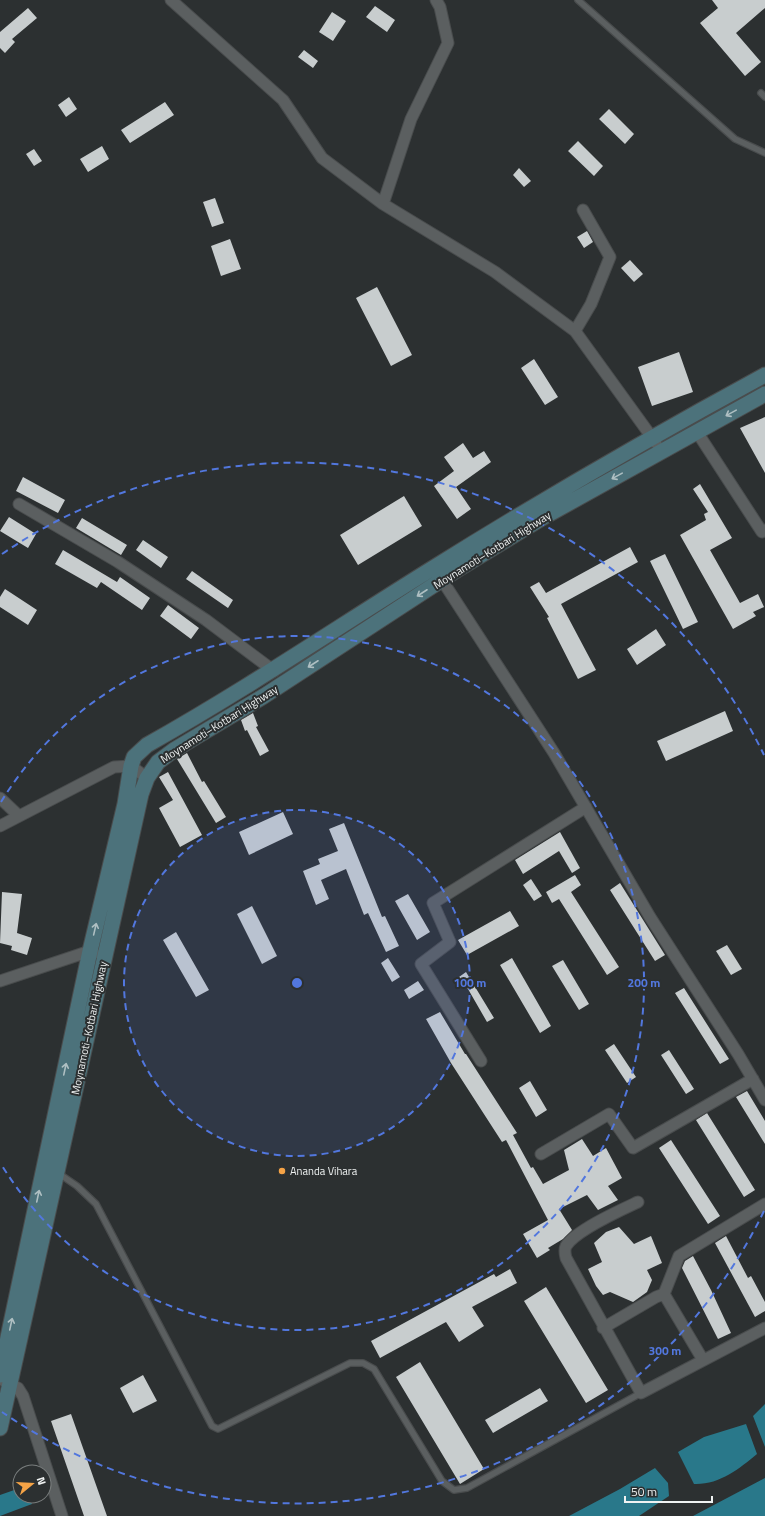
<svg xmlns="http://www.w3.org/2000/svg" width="765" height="1516" font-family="'Titillium Web',sans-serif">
<rect width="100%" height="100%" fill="#2c3031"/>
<path fill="#29788a" d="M 765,1404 L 765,1447 L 753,1416 Z
M 746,1424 L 757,1454 C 739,1469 719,1485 694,1484 L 678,1452 L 704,1437 Z
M 655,1468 L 668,1483 L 669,1496 L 639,1516 L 569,1516 L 620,1489 Z
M 765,1478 L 765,1516 L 693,1516 Z
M 20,1488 L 20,1496 L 29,1496 L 32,1504 L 0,1516 L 0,1495 Z"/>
<path fill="#c8cdce" d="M 712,0 L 765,0 L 765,8 L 736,33 L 761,62 L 745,76 L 700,23 L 718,8 Z
M 375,6 L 395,20 L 387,32 L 366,17 Z
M 28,8 L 37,18 L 12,39 L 15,42 L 5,53 L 0,48 L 0,32 Z
M 332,12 L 346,21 L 333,41 L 319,32 Z
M 304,50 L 318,61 L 313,68 L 298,57 Z
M 69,97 L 77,109 L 66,117 L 58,105 Z
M 165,102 L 174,115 L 130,143 L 121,130 Z
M 609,109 L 634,134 L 625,144 L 599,119 Z
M 578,141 L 603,166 L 594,176 L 568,151 Z
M 102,146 L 109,159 L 88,172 L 80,159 Z
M 34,149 L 42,161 L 34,166 L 26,154 Z
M 519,168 L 531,181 L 524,187 L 513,175 Z
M 215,198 L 224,223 L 212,227 L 203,202 Z
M 587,231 L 593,242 L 584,248 L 577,237 Z
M 230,239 L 241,269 L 221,276 L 211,246 Z
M 630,260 L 643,274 L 634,282 L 621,268 Z
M 377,287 L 412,355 L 391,366 L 356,298 Z
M 679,352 L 693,392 L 652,406 L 638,367 Z
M 534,359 L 558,397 L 545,405 L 521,368 Z
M 765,417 L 765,473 L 740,428 Z
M 463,443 L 473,458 L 484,451 L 491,462 L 456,487 L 471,509 L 457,519 L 434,486 L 454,471 L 444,457 Z
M 23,477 L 65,500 L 58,513 L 16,491 Z
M 700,484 L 732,538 L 710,550 L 740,603 L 758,594 L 764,607 L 753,612 L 756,616 L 733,629 L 680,535 L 706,520 L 704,514 L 708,512 L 693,489 Z
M 404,496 L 422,526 L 358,565 L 340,535 Z
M 9,517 L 36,534 L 28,548 L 0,531 Z
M 82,518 L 127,545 L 121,555 L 76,528 Z
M 143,540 L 168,557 L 161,568 L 136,550 Z
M 630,547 L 638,562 L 561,604 L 596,670 L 578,679 L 547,618 L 549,617 L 530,587 L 539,582 L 546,593 Z
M 63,550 L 117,582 L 120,577 L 150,598 L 142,610 L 101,582 L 97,588 L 55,564 Z
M 665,554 L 698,622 L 683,629 L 650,561 Z
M 192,571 L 233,600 L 228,608 L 186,579 Z
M 5,589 L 37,610 L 28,625 L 0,607 L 0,597 Z
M 168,605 L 199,628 L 191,639 L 160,616 Z
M 656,629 L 666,645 L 637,665 L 627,649 Z
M 725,711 L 733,731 L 666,761 L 657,741 Z
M 253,713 L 258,726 L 256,727 L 269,751 L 260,756 L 247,730 L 245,731 L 241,720 Z
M 187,753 L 202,782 L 204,781 L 226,817 L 216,823 L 177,759 Z
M 168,772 L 202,835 L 180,847 L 159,808 L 173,800 L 159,777 Z
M 283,812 L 293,834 L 249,855 L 239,832 Z
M 344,823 L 382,917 L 385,916 L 399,946 L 386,952 L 368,913 L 364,915 L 346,869 L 321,880 L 329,899 L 316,905 L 303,871 L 320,864 L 318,859 L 338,851 L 329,829 Z
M 560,832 L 580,868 L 572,873 L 559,851 L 523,874 L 515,860 Z
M 575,875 L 581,885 L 571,892 L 619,967 L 607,975 L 559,899 L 552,903 L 546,892 Z
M 531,879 L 542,896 L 534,901 L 523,885 Z
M 620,883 L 665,955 L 655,961 L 610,890 Z
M 2,892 L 22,894 L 17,933 L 32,938 L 27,955 L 11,950 L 12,946 L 0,943 Z
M 408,894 L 430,932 L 417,940 L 395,901 Z
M 252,906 L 277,956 L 262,964 L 237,914 Z
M 510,911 L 519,926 L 467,955 L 458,940 Z
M 176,932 L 209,990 L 196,997 L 163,940 Z
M 727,945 L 742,969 L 731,975 L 716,951 Z
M 388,958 L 400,977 L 392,982 L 381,963 Z
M 512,958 L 551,1026 L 540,1033 L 500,965 Z
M 563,960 L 589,1004 L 579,1010 L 552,966 Z
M 466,972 L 494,1018 L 487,1022 L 468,989 L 459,977 Z
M 418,981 L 424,990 L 409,999 L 404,990 Z
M 684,988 L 729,1059 L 720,1064 L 675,993 Z
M 440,1012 L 465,1054 L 466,1054 L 517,1133 L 513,1135 L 531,1168 L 533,1167 L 543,1184 L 569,1170 L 564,1150 L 582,1139 L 593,1156 L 606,1148 L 622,1178 L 608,1186 L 618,1200 L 598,1210 L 587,1195 L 559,1209 L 572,1230 L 563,1239 L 548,1248 L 550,1250 L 537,1258 L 523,1234 L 548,1220 L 506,1140 L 502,1142 L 451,1063 L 426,1019 Z
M 614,1044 L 636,1077 L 627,1083 L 605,1050 Z
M 669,1050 L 694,1089 L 686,1094 L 661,1055 Z
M 530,1081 L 547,1110 L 536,1117 L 519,1088 Z
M 747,1091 L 765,1121 L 765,1144 L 736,1097 Z
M 707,1113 L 755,1190 L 744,1197 L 696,1120 Z
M 671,1140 L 720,1216 L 708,1224 L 659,1148 Z
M 619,1227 L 634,1244 L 651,1236 L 662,1263 L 647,1270 L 652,1280 L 647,1292 L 633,1302 L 610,1292 L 603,1295 L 596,1286 L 588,1269 L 602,1262 L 594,1243 L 606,1232 Z
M 726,1236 L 748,1278 L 751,1276 L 765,1302 L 765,1311 L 755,1317 L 715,1243 Z
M 693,1256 L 711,1290 L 731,1333 L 718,1339 L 682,1268 L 685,1261 Z
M 510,1269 L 517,1283 L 472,1307 L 484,1326 L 459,1342 L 446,1322 L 380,1358 L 371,1341 L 494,1274 L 496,1277 Z
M 546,1287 L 608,1390 L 586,1403 L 524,1301 Z
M 420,1362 L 484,1469 L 460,1484 L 396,1377 Z
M 143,1375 L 157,1401 L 133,1413 L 120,1388 Z
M 540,1388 L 548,1401 L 493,1433 L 485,1420 Z
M 71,1414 L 107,1516 L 84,1516 L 51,1421 Z"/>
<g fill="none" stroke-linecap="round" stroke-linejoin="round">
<g stroke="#494c4d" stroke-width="8">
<path id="service" d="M 578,0 L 735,139 L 765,153
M 761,93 L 765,97
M 58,1173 L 77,1186 L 96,1204 L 212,1426 L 218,1429 L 350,1363 L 363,1363 L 374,1369 L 442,1481 L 454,1490 L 467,1488 L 641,1393"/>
</g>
<g stroke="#494c4d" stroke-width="13">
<path id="minor" d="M 171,0 L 283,100 L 322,158 L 383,204 L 495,272 L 575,331 L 656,443
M 383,204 L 411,119 L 448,43 L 440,7 L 436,0
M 575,331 L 591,304 L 610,257 L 583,210
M 697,432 L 762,532 L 765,530
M 19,504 L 118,562 L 206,620 L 274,671
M 442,580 L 554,753 L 650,917 L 738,1054 L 765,1100
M 0,798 L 19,816
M 0,826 L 114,767 L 131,766 L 147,778
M 0,981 L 90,951 L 94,953
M 481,1061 L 421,964 L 450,942 L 433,903 L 586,807
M 541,1154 L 609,1114 L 633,1148 L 753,1079
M 638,1202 C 621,1210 576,1230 566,1246 C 564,1250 565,1254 566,1258 L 641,1393 L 765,1328
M 664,1294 L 679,1256 L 765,1204
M 603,1328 L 656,1297 L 664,1294 L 703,1360
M 4,1381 L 18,1388 L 23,1396 L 62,1516"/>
</g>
<g stroke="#494c4d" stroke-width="17">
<path id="secondary" d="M 0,1375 L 90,951 L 125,804 L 131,766 L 134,757 L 147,745 C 245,690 338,627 433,568 C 542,500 653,436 765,375
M 0,1428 L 141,794 L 147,778 L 158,762 L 174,750 L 264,696 L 460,568 L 542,518 L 765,394"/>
</g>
<use href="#service" stroke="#5b5f60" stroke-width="5.5"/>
<use href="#minor" stroke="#5b5f60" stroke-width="11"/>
<use href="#secondary" stroke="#4c727b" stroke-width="15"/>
</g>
<defs><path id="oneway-shaft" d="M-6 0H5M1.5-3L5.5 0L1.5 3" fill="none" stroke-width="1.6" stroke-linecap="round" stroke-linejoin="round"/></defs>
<g stroke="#aebfc2">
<use href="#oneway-shaft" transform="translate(731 413) rotate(151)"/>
<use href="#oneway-shaft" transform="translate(617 476) rotate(151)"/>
<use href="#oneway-shaft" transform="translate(422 593) rotate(147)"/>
<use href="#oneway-shaft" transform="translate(313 664) rotate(147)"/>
<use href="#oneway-shaft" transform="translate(95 929) rotate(-77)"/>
<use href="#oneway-shaft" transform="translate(65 1069) rotate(-78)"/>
<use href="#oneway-shaft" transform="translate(38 1196) rotate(-78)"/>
<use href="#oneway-shaft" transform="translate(11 1324) rotate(-78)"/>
</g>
<circle cx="297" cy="983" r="173" fill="#5277de" fill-opacity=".12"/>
<g fill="none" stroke="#5277de" stroke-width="2" stroke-dasharray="7 5">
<circle cx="297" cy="983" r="173"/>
<path d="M1 802A347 347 0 1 1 1 1164"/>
<path d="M764 1211A520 520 0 0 1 2 1412M2 554A520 520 0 0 1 764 755"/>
</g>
<circle fill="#f5a346" stroke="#2c3031" stroke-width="1.5" cx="282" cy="1171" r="4"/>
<g text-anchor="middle" stroke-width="4" stroke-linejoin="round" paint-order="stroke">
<g font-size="11" fill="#eff2f2" stroke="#2c3031">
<text transform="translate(492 550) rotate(-32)" y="4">Moynamoti–Kotbari Highway</text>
<text transform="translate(219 724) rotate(-32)" y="4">Moynamoti–Kotbari Highway</text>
<text transform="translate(89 1028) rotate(-78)" y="4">Moynamoti–Kotbari Highway</text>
</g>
<g font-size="11" fill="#eff2f2" stroke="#2c3031" text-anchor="start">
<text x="290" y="1175">Ananda Vihara</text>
</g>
</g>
<circle cx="297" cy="983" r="6" fill="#5277de" stroke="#2c3031" stroke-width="2"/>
<g font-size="12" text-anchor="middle" font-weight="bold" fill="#5277de" stroke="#2c3031" stroke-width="4" stroke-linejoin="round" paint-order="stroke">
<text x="470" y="987">100 m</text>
<text x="644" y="987">200 m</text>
<text x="665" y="1355">300 m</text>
</g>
<g transform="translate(32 1484) rotate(72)"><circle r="19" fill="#2c3031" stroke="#7a7e7e"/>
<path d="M0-3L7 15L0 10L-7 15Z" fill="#f5a346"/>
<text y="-6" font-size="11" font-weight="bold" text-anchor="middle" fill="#eff2f2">N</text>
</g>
<path d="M625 1496v6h87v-6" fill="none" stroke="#eff2f2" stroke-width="2"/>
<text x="631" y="1496" font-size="12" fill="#eff2f2" stroke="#2c3031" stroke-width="3" paint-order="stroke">50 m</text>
</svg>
